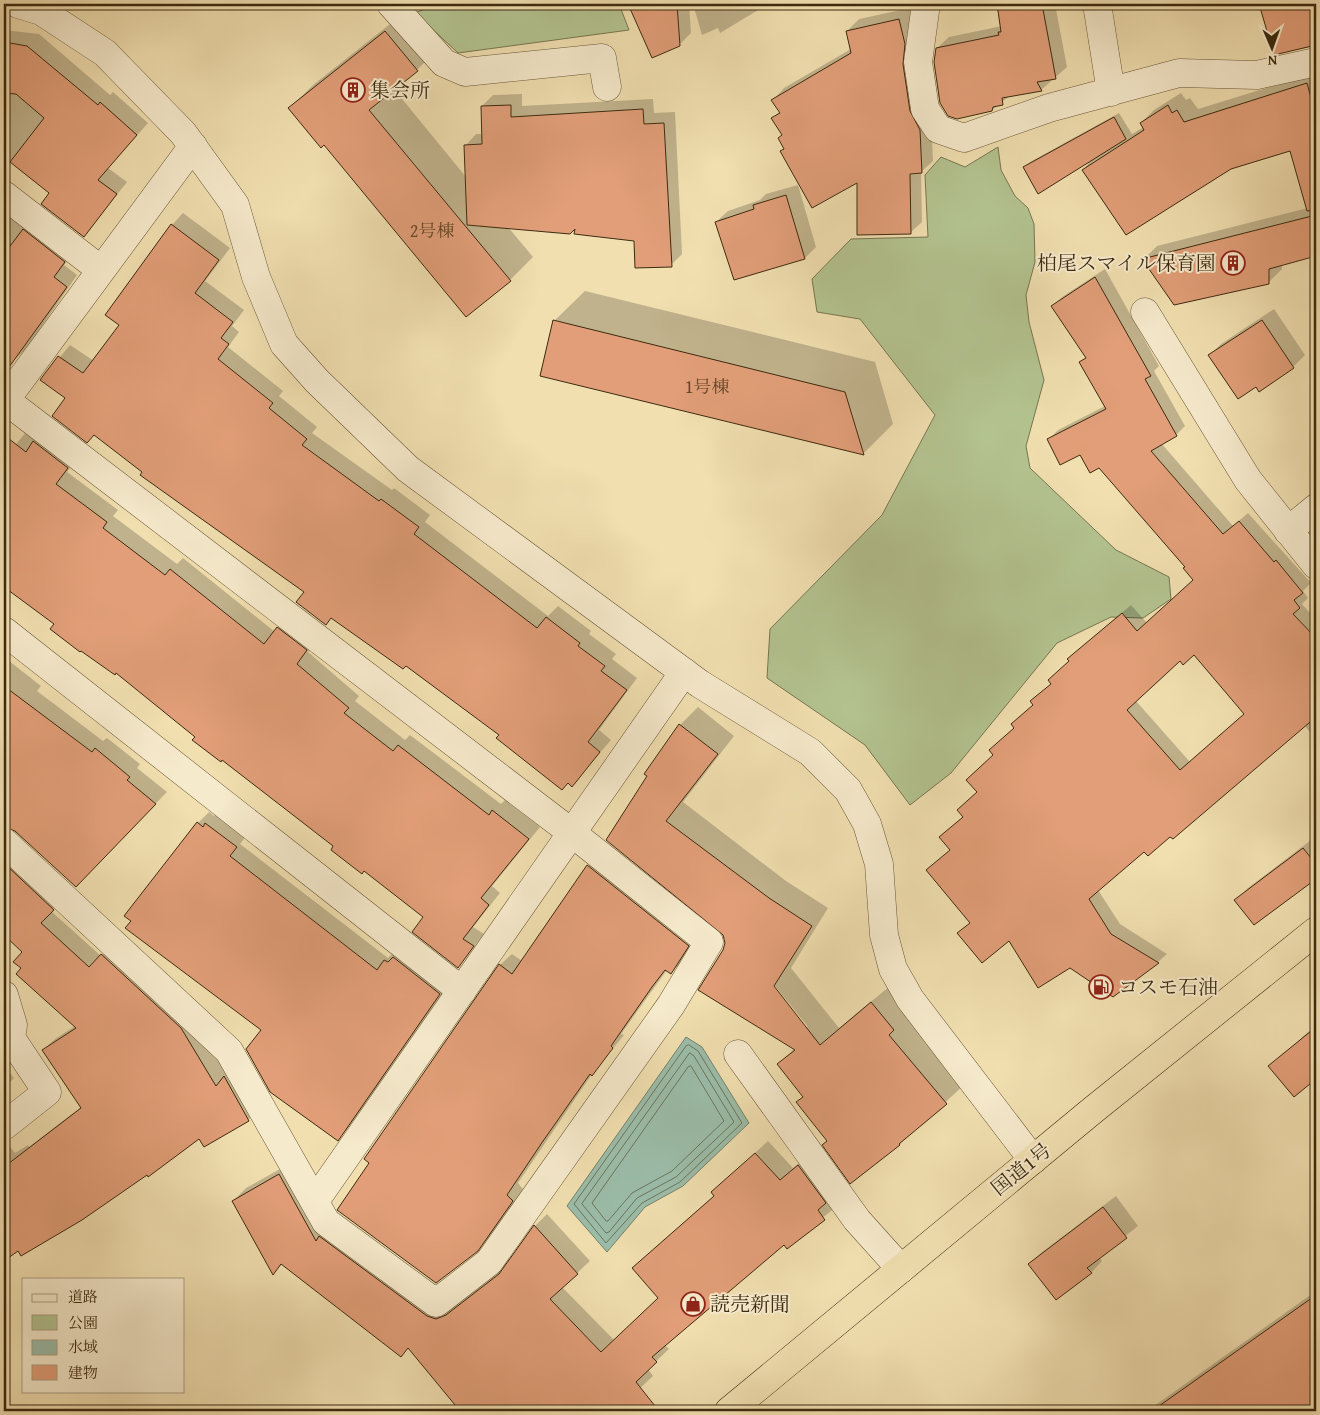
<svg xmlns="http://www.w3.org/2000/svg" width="1320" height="1415" font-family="'Gentium Book Plus','Noto Serif JP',serif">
<rect width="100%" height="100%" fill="#f1dfb0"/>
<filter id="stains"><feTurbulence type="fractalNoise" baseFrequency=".004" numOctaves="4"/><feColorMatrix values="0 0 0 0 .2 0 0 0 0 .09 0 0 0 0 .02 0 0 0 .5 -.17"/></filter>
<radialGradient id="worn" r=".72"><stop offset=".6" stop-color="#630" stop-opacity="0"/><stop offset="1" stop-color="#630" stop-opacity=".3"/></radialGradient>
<path fill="#b3c390" stroke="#787650" d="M 437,4 L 619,4 L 629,30 L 458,53 L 415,13 Z
M 998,147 L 1001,170 L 1015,196 L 1028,208 L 1034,224 L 1035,262 L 1026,295 L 1029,322 L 1044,380 L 1026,446 L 1030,468 L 1116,550 L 1169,577 L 1171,599 L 1143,618 L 1111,617 L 1057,643 L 951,773 L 910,805 L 865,745 L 767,678 L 770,629 L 882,515 L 935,415 L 860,319 L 817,312 L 812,279 L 851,239 L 928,237 L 925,175 L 941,157 L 965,167 Z"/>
<path fill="#9bbda9" stroke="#75826b" d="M 686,1037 L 702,1047 L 749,1123 L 683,1186 L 645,1207 L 607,1252 L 567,1206 Z"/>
<path fill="#0003" fill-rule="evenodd" d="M 629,4 L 689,4 L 691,33 L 679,45 L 652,56 Z
M 693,4 L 768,4 L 720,33 L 718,28 L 702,35 Z
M 999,4 L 1055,4 L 1067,67 L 1041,90 L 1011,95 L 992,110 L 937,48 L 949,37 L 1002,26 Z
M 1261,4 L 1316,4 L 1316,46 L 1275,54 Z
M 910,8 L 931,118 L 933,161 L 921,172 L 922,222 L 910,233 L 858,181 L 782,151 L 785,148 L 783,135 L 773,118 L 780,111 L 773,100 L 784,88 L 851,49 L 847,31 L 859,19 Z
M 409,9 L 440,47 L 417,70 L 394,89 L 466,177 L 465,146 L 476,134 L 483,134 L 482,106 L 493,95 L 522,94 L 522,106 L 653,99 L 654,113 L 675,112 L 682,254 L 671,265 L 635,240 L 577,226 L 508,227 L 533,257 L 510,280 L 324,144 L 290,108 L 313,85 Z
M 4,30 L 39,34 L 110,95 L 113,92 L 148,123 L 108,168 L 127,182 L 84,236 L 51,193 L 4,156 Z
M 1316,68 L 1316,255 L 1282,265 L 1282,269 L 1269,282 L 1144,259 L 1157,246 L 1308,208 L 1291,149 L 1083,170 L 1093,158 L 1025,168 L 1030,162 L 1119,113 L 1132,134 L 1144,127 L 1141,123 L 1154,110 L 1181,93 L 1186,100 L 1190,98 L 1198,109 L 1289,81 Z
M 798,185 L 816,247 L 805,258 L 716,222 L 728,211 L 760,200 L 766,194 Z
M 4,212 L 25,228 L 76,250 L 64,265 L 77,275 L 26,349 L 14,360 L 6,355 L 4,357 Z
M 183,213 L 230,248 L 205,281 L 244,310 L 232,326 L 239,332 L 228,347 L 283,391 L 279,396 L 317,427 L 312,433 L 392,490 L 394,488 L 430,515 L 425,522 L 548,616 L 558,606 L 591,631 L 589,634 L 616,654 L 612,659 L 637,678 L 599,730 L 611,740 L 572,785 L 406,665 L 332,617 L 326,624 L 305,592 L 144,472 L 67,398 L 41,380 L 70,345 L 94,361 L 121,325 L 172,225 Z
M 1105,269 L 1159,366 L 1154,371 L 1185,426 L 1176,435 L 1161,443 L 1233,526 L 1248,513 L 1311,583 L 1303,591 L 1308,598 L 1302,604 L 1316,620 L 1316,740 L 1305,726 L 1170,835 L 1144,851 L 1098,890 L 1120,924 L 1167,954 L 1158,962 L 1070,966 L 1010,939 L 959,933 L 971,922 L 951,849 L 950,828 L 964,816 L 978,792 L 995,755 L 1015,727 L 1012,724 L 1034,704 L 1078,650 L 1131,605 L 1147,623 L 1195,579 L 1186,567 L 1099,467 L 1081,453 L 1049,439 L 1058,430 L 1105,406 L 1081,363 L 1087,356 L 1053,306 L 1062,297 ZM 1194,653 L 1245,713 L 1190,762 L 1136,701 L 1180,660 Z
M 585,291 L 875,362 L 893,424 L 863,454 L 554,321 Z
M 1274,309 L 1305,355 L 1293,367 L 1256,385 L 1210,355 L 1221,344 Z
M 26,432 L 79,456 L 67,472 L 118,510 L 113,516 L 177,564 L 183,558 L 275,632 L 289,617 L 318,638 L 308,652 L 359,696 L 355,701 L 405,740 L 410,735 L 501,804 L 505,800 L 540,827 L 492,886 L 500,893 L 473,927 L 484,934 L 458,967 L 425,916 L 56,624 L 4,587 L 4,459 Z
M 4,657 L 41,686 L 37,691 L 103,741 L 107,738 L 140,764 L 137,768 L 167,792 L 76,885 L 8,826 L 4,826 Z
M 698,707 L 734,736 L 683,802 L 786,881 L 828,908 L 791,968 L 839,1028 L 890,986 L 911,1011 L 906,1017 L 964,1085 L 900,1144 L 851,1182 L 804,1096 L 779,1064 L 795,1048 L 724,950 L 726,943 L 724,935 L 608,840 L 680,725 ZM 771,981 L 808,1027 L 805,1027 L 769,982 Z
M 209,812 L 214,816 L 218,812 L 247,835 L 240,844 L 388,958 L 397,949 L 451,982 L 349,1127 L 338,1139 L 263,1029 L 198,823 Z
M 1315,837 L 1316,877 L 1255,924 L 1236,900 L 1248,888 Z
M 4,840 L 64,897 L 51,911 L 101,956 L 114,943 L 192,1016 L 260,1109 L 248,1120 L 199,1137 L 147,1174 L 4,1259 L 4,1139 L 15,1153 L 28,1145 L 29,1147 L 81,1107 L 43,1050 L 55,1039 L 75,1026 L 22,968 L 24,952 L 4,933 Z
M 600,854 L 699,934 L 683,961 L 671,972 L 667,970 L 621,1034 L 624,1035 L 592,1074 L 518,1183 L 523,1189 L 489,1238 L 477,1250 L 500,965 L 512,954 L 522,961 L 588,866 Z
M 1316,1025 L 1316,1077 L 1294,1095 L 1270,1066 Z
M 4,1065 L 14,1078 L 4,1089 Z
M 768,1141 L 793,1168 L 811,1153 L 837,1206 L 787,1247 L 784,1243 L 665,1345 L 669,1349 L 648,1369 L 653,1376 L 616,1411 L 446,1411 L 455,1404 L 409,1347 L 401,1355 L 282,1264 L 274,1273 L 233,1201 L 246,1188 L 291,1163 L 328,1229 L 450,1307 L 459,1303 L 505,1268 L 535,1226 L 547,1214 L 590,1261 L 562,1287 L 614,1340 L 659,1297 L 633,1268 L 715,1195 L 725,1180 Z
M 1116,1196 L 1138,1226 L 1099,1257 L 1102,1261 L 1091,1273 L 1030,1264 L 1041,1253 Z
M 1316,1291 L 1316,1411 L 1147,1411 Z
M 95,1407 L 168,1408 L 168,1411 L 91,1411 Z"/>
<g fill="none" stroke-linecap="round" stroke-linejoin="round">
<path stroke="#6c745c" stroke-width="1" d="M 689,1045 L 698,1051 L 742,1123 L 680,1182 L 642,1203 L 606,1243 L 574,1204 L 686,1046 Z
M 690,1053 L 694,1056 L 734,1122 L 676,1177 L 637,1198 L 609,1232 L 606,1233 L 582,1204 Z
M 691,1066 L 724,1121 L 672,1171 L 632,1193 L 608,1221 L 606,1221 L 592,1203 L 688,1067 Z"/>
</g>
<path fill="#e19e78" stroke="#3d2a0f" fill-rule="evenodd" d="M 628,4 L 677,4 L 680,46 L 652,58 Z
M 997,4 L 1042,4 L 1056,79 L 1037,82 L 1042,91 L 1002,98 L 1003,105 L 993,107 L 992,111 L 957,119 L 948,116 L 940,103 L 934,62 L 936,48 L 999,35 L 998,32 L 1001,32 Z
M 1259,4 L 1316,4 L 1316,45 L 1274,55 Z
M 899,19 L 905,44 L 903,64 L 910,111 L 920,130 L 922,173 L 910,174 L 911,234 L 857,235 L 857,183 L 812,208 L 780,151 L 784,149 L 778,138 L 782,135 L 771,118 L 780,113 L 771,100 L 851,53 L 846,31 Z
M 385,31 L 418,71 L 369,110 L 511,281 L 466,317 L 324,145 L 321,148 L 288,108 Z
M 4,42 L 27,46 L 98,105 L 100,102 L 137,135 L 98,180 L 117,194 L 84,237 L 41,204 L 49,193 L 10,162 L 44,118 L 16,94 L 4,93 Z
M 1307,83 L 1316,116 L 1316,210 L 1307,211 L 1290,151 L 1231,169 L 1126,235 L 1082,170 L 1144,130 L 1140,123 L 1168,105 L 1172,113 L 1177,110 L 1184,122 Z
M 511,105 L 511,117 L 643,109 L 644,124 L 664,123 L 672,267 L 635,268 L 634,241 L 574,234 L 575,229 L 570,234 L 467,225 L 464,145 L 482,144 L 481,106 Z
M 1114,117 L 1126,139 L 1038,194 L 1023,167 Z
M 786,195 L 805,259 L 734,280 L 715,222 L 754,209 L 753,205 Z
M 1316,215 L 1316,256 L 1269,269 L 1269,284 L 1174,305 L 1142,259 Z
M 171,224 L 219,260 L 195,293 L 233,322 L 221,338 L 229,344 L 218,359 L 273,403 L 269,408 L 307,439 L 302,445 L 379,501 L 381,499 L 419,527 L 414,534 L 537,628 L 546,617 L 580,643 L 578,646 L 605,666 L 601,671 L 627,690 L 588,742 L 600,752 L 572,787 L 568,783 L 562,790 L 496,738 L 499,735 L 406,666 L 403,669 L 331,618 L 326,625 L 296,602 L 304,592 L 140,475 L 142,472 L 94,435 L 87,443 L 52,416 L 65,398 L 40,380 L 58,356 L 83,373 L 119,325 L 105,315 Z
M 23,229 L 65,262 L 54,277 L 67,287 L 4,374 L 4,254 Z
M 1095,277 L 1151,376 L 1145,379 L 1177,436 L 1151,451 L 1223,534 L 1239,521 L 1274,562 L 1276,560 L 1303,593 L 1294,600 L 1300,608 L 1293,614 L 1316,638 L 1316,717 L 1173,839 L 1170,837 L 1148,856 L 1144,852 L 1089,899 L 1111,934 L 1159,963 L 1113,997 L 1070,968 L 1038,988 L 1009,941 L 982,963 L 957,933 L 970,923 L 926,870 L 950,850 L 939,837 L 963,817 L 957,810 L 977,792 L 966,780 L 993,755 L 989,750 L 1014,728 L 1011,724 L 1033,705 L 1030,701 L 1051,684 L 1048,680 L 1069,661 L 1067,659 L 1122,613 L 1137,631 L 1193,580 L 1183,568 L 1185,567 L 1099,468 L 1090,473 L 1080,455 L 1060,465 L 1047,439 L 1106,409 L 1079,362 L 1086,358 L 1051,306 ZM 1194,655 L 1244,714 L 1180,770 L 1127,710 L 1180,661 L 1183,665 Z
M 553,320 L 845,392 L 864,455 L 540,376 Z
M 1262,320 L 1294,368 L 1259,392 L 1256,387 L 1238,399 L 1208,355 Z
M 4,435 L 26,452 L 33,441 L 68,468 L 56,484 L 107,522 L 103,528 L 165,575 L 170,569 L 264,644 L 277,627 L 307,650 L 297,664 L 349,708 L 344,713 L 393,751 L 398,745 L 489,815 L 492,810 L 529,839 L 481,898 L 489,905 L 463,939 L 474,946 L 458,968 L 412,932 L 423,917 L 364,871 L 362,874 L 331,850 L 333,846 L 222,760 L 221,762 L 192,740 L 195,737 L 116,673 L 115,675 L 81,651 L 80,652 L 50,629 L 54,624 L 4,587 Z
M 4,686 L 92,752 L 95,748 L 130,777 L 127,780 L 156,804 L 76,887 L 15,831 L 4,827 Z
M 679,724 L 718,754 L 666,821 L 769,898 L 812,926 L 774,986 L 820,1045 L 871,1002 L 894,1030 L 889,1035 L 947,1104 L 899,1144 L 900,1145 L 850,1184 L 822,1145 L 827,1141 L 796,1102 L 803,1097 L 777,1064 L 795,1050 L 698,990 L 723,950 L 725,943 L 723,935 L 606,840 L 647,776 L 644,774 Z
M 197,822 L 203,827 L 205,823 L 237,847 L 230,856 L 377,970 L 384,960 L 388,962 L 393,957 L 440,994 L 338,1141 L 270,1092 L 246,1049 L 261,1030 L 125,928 L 131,921 L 124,916 Z
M 1303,848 L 1316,864 L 1316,879 L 1254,925 L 1234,900 Z
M 4,863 L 54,910 L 41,923 L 89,967 L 101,954 L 181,1028 L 216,1086 L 224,1076 L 249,1121 L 204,1147 L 199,1139 L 148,1177 L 147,1175 L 82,1220 L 21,1256 L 18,1251 L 4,1261 L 4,1167 L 81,1108 L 42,1050 L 76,1028 L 16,974 L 21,968 L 13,962 L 22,952 L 4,935 Z
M 587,865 L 689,946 L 671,974 L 665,970 L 652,987 L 611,1046 L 613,1048 L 592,1076 L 590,1074 L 541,1144 L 507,1195 L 513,1201 L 478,1251 L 436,1283 L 337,1210 L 369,1163 L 364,1159 L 499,964 L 512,974 Z
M 1316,1027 L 1316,1079 L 1294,1097 L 1268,1066 Z
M 755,1153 L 780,1180 L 798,1165 L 826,1203 L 818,1210 L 825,1220 L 787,1249 L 784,1245 L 652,1357 L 657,1362 L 636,1382 L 659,1411 L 460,1411 L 408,1348 L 401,1357 L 281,1264 L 273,1275 L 232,1201 L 279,1174 L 316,1241 L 319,1236 L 427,1316 L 436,1319 L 446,1315 L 499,1274 L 534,1225 L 578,1274 L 550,1299 L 601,1352 L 658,1298 L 632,1268 L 714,1196 L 711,1192 Z
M 1103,1207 L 1127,1238 L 1087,1268 L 1092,1273 L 1056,1300 L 1028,1264 Z
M 1316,1295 L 1316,1411 L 1152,1411 Z"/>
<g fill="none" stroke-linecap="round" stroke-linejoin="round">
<g stroke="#6a5737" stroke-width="29">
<path id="minor" d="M 391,4 L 444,63 L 465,72 L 602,58 L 607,87
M 926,4 L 918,62 L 925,109 L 938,129 L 964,138 L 1049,108 L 1179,73 L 1257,75 L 1316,62
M 1097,4 L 1111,92
M 4,195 L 101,270
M 1145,312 L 1248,480 L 1316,565
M 4,399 L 572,833 L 709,942 L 671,1005 L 489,1262 L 436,1303 L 326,1222 L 229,1051 L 4,842
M 4,402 L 193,146
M 1288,531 L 1316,508
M 4,631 L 462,991
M 4,995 L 13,1025 L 11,1038 L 47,1092 L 4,1126
M 738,1054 L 857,1220 L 901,1269
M 315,1201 L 684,672"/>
</g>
<g stroke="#6a5737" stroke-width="29">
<path id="tertiary" d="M 18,4 L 41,11 L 105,53 L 183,133 L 235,205 L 256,277 L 284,344 L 317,381 L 408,469 L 700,684 L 810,752 L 848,790 L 867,824 L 879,864 L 884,935 L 893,969 L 910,999 L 1033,1160"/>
</g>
<g stroke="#3d2a0f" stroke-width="29">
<path id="trunk" d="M 729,1411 L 1093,1110 L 1316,931"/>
</g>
<use href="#minor" stroke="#f6eacc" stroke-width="28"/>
<use href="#tertiary" stroke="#f6eacc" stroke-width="28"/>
<use href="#trunk" stroke="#f1dfb0" stroke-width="28"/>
</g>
<defs>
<g id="building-ring" transform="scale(1.25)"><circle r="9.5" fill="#f6eacc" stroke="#8f2418" stroke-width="1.5"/><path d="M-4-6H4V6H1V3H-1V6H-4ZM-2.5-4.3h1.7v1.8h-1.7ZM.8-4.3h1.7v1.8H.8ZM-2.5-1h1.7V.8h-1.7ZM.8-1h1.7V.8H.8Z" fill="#8f2418"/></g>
<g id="fuel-ring" transform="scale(1.25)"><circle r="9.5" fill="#f6eacc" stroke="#8f2418" stroke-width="1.5"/><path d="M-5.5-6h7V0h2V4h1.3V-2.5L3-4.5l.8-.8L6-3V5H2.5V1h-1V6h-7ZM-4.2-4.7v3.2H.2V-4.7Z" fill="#8f2418"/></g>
<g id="shop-ring" transform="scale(1.25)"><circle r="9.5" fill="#f6eacc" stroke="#8f2418" stroke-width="1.5"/><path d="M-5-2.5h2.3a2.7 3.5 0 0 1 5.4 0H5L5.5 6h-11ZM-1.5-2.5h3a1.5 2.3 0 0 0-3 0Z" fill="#8f2418"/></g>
</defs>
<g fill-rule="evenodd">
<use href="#building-ring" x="353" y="90"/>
<use href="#building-ring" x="1233" y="263"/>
<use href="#fuel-ring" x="1101" y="987"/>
<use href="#shop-ring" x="693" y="1304"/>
</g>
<g text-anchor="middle" stroke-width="4" stroke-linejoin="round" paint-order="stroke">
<g font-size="18" fill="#664729">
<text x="432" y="237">2号棟</text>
<text x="707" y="393">1号棟</text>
</g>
<g font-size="20" fill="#3d2a0f" stroke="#f6eacc" text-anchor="start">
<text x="370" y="97">集会所</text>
<text x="1216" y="270" text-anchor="end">柏尾スマイル保育園</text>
<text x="1118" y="994">コスモ石油</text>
<text x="710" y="1311">読売新聞</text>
</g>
<g font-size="20" fill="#3d2a0f" stroke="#f6eacc">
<text transform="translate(1021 1169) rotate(-39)" y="7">国道1号</text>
</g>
</g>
<rect width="1320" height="1415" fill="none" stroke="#f1dfb0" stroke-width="20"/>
<rect x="5" y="5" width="1310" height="1405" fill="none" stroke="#3d2a0f" stroke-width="2.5"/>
<rect x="10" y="10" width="1300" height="1395" fill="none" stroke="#3d2a0f"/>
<rect x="22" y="1278" width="162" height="115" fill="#f6eacc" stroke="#ac9d80"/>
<rect x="32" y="1294" width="25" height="8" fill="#f6eacc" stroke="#ac9d80"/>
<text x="68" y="1302" font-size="15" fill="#3d2a0f">道路</text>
<rect x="32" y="1315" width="25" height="15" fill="#b3c390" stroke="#ac9d80"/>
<text x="68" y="1328" font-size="15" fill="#3d2a0f">公園</text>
<rect x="32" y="1340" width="25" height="15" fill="#9bbda9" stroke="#ac9d80"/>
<text x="68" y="1352" font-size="15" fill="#3d2a0f">水域</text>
<rect x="32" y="1365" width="25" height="15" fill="#e19e78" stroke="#ac9d80"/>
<text x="68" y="1378" font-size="15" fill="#3d2a0f">建物</text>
<g transform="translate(1272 48) rotate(178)" stroke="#f6eacc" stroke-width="4" paint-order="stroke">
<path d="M0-4L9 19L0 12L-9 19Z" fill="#3d2a0f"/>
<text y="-8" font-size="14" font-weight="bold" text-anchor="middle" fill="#3d2a0f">N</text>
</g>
<rect width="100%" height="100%" filter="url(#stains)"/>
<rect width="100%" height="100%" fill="url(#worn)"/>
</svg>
